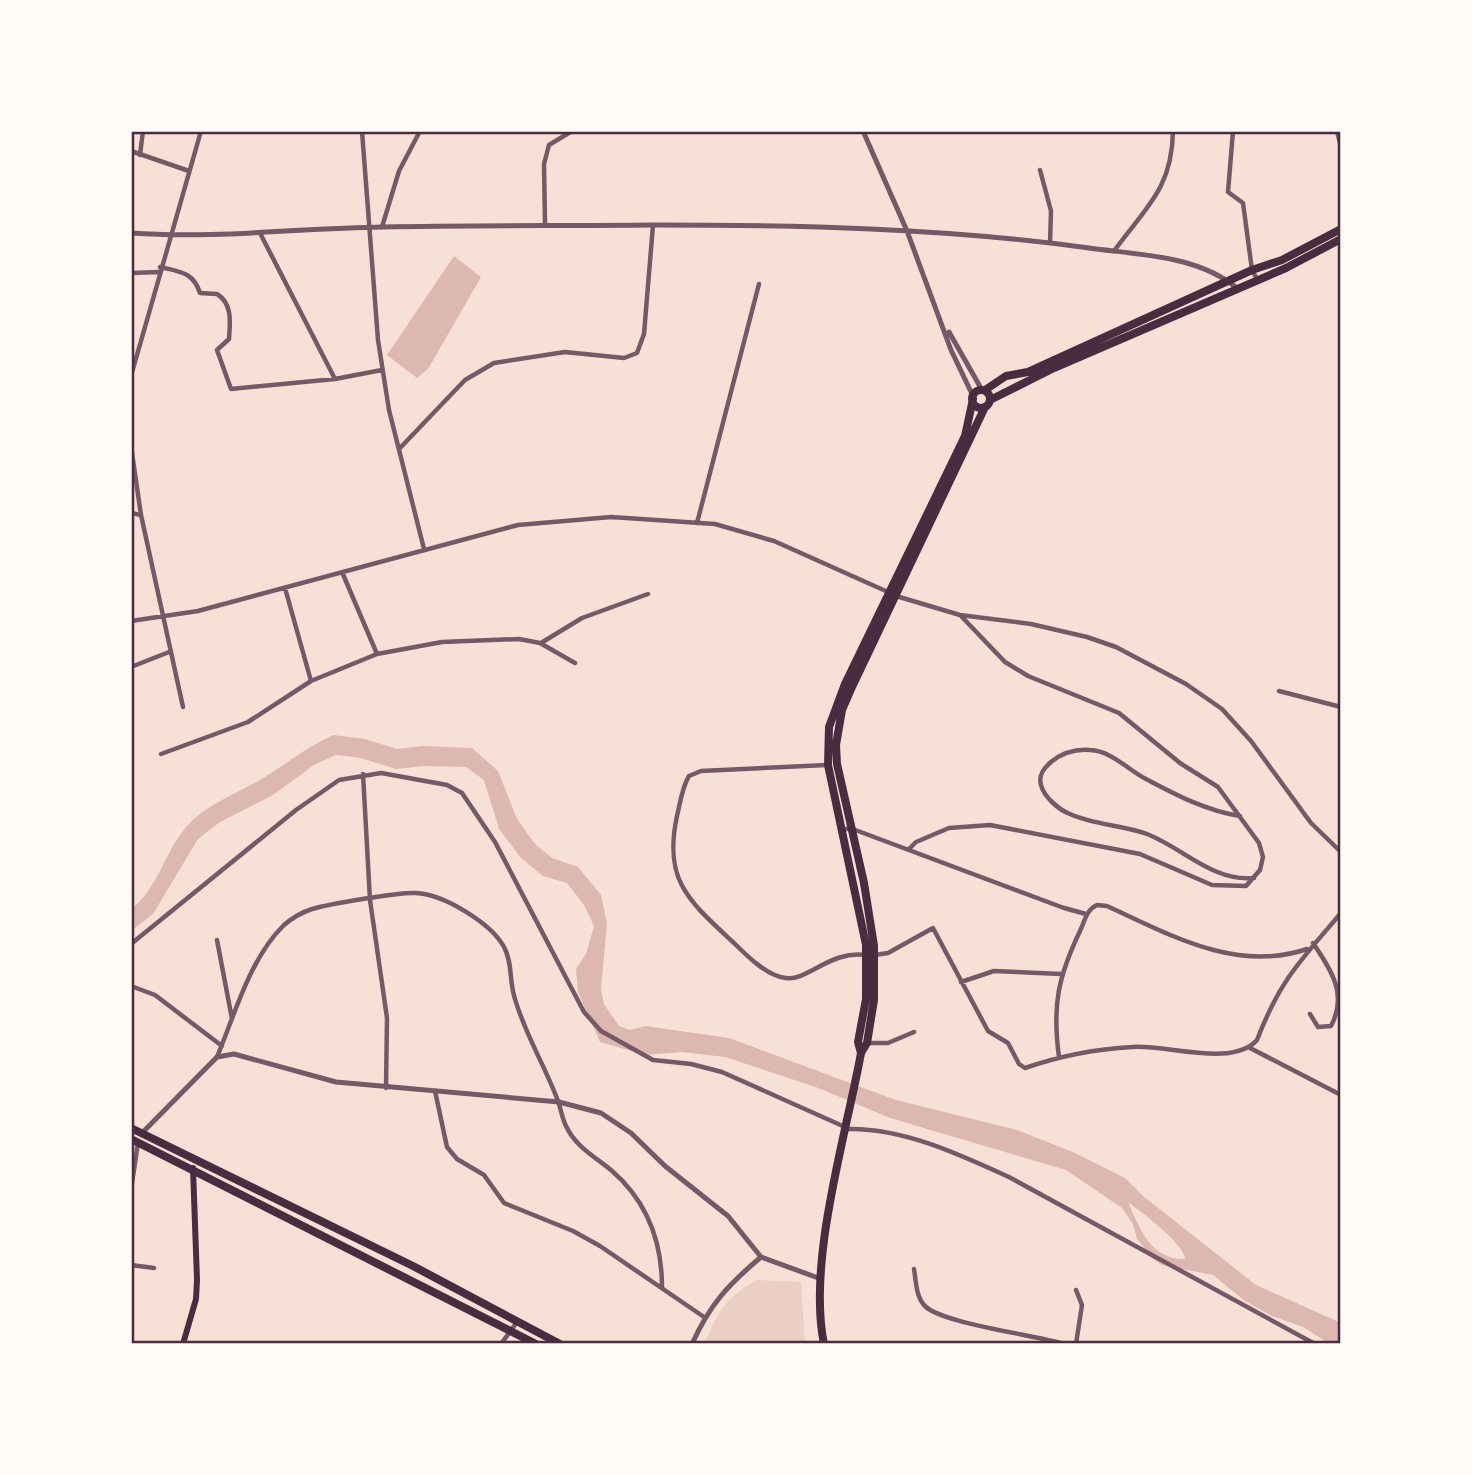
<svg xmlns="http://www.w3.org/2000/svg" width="1472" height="1475" font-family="Figtree,sans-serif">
<rect width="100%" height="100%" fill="#f7e1d7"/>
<path fill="#ebcfc5" d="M 757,1280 L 801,1282 L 805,1344 L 704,1344 C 720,1310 724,1299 757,1280 Z"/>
<path fill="#dcb8b0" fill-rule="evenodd" d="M 454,256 L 481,277 L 428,369 L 417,378 L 387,355 Z
M 333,735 L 365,739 L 397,749 L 424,746 L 472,748 L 498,771 L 517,819 L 535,844 L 552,858 L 578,867 L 601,895 L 607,923 L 601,989 L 604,1004 L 619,1026 L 630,1030 L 645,1026 L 729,1038 L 896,1100 L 1017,1130 L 1075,1153 L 1125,1178 L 1143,1196 L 1256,1285 L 1341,1323 L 1341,1344 L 1330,1344 L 1303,1327 L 1272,1316 L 1245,1301 L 1213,1275 L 1162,1265 L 1153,1259 L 1137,1239 L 1133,1224 L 1122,1208 L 1066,1170 L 890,1118 L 816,1087 L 725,1057 L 682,1052 L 645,1055 L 600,1042 L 578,992 L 576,969 L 586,954 L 594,926 L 584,905 L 567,883 L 543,876 L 521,858 L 499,829 L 484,780 L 466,767 L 425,766 L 396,769 L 361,758 L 336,755 L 314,765 L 273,795 L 220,822 L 198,839 L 153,914 L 131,931 L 131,909 C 157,890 164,854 184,830 C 202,806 235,795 260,780 C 285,765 305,748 333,735 ZM 1128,1202 C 1142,1213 1184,1243 1185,1259 C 1151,1260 1140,1229 1128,1202 Z"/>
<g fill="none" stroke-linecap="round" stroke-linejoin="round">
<path stroke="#755966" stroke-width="4.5" d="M 362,131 L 378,340 L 389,410 L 424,549
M 1233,131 L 1228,192 L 1243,203 L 1252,270 L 1257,279
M 1337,131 L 1341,147
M 131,151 L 189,171
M 140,155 L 143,131
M 1040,170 L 1051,211 L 1050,243
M 545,224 L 544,164 L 549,145 L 572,131
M 382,227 L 399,171 L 420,131
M 261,235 L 335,379
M 1114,251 C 1146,207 1172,189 1173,131
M 160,267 C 181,272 193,272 200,293 L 217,294 C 233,304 230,323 229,339 L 217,350 L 231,389 L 335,379 L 382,370
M 131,273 L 159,272
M 131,376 L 201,131
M 131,446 L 141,515 L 183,707
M 400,448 L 465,380 L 494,363 L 565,352 L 624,358 L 637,353 L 644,334 L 653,225
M 131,513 L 141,515
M 697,523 L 759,284
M 342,572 L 377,654
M 285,588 L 311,681
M 896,596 L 960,615 L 1031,624 L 1087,637 L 1116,647 L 1186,684 L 1222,709 L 1251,741 L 1311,823 L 1341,852
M 131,621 L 198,611 L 518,525 L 611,517 L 715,524 L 774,541 L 888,592
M 541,643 L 582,618 L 648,594
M 131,667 L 169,652
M 1279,691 L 1341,707
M 161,754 L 248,722 L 311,681 L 377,654 L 442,642 L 519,639 L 540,643 L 575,663
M 827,765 L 701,771 L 689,776 C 682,787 680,804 677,816 C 663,881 689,901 734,943 C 747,956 767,976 786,978 C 808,981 830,950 866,955
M 363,774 L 370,900 L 387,1018 L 386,1088
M 1240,816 C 1207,811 1176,795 1146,779 C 1128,770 1112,751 1090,750 C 1076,749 1062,753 1051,762 C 1044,768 1038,775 1041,785 C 1044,797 1059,810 1070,814 C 1094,825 1123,825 1147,834 C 1183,848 1213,882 1254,878
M 843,830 L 850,828 L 1064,908 L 1086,914
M 909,849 L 916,842 L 949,828 L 990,825 L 1140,854 L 1212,885 L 1246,886 L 1260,870 L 1263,857 L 1259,843 L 1218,787 L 1180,763 L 1119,713 L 1028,676 L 1005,662 L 961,616
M 217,940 L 232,1019
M 131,944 L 296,810 L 339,780 L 381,773 L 447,785 L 462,793 L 495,842 L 584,1012 L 601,1031 L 653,1060 L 691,1064 L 722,1072 L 845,1127
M 875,955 L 888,953 L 933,928 L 988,1031 L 1008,1043 L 1019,1064 L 1025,1068 C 1060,1056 1095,1049 1132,1047 C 1166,1044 1232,1068 1257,1040 C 1280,980 1301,960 1341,913
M 961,982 L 994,971 L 1061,974
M 131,986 L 155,995 L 222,1046
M 1310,1014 L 1318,1027 L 1331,1026 C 1348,994 1331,970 1313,943
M 868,1043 L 888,1043 L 914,1032
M 1250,1048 L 1341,1095
M 217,1057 C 235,1014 250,958 284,925 C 291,919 303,912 312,909 C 329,904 399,892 416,893 C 443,894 491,923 504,947 C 513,964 509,982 515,999 C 525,1034 545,1066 558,1101 C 561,1109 562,1118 566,1126 C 575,1146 595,1157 611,1170 C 647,1201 662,1241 662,1287
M 1059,1057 C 1052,1006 1058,977 1080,931 C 1085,921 1086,910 1097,905 L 1107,906 C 1170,935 1237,973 1307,949
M 435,1091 L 447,1147 L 457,1159 L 484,1175 L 504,1203 L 573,1231 L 600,1246 L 704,1317
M 846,1129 C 901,1127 959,1154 1009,1177 L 1315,1344
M 131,1190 L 138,1143
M 131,1265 L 154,1268
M 914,1269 C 916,1281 916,1296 924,1305 C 938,1323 1036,1335 1064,1344
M 501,1344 L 517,1322
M 1076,1344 L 1082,1305 L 1076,1290"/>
<path stroke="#755966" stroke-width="5" d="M 863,131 L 907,231 L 951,350 L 973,396
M 131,233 C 216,239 299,228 383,227 C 473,225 563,226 652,225 C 798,225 944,228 1089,248 C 1139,255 1198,255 1238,289
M 949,332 L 982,390
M 142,1133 L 217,1057 L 234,1054 L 336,1082 L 559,1102 L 601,1113 L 631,1133 L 665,1166 L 728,1216 L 761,1257
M 692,1344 C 710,1304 728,1285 761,1257 L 821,1279"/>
<path stroke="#4a2c40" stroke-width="6" d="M 183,1344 L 196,1299 L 197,1280 L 193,1168"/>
<path stroke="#4a2c40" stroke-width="8" d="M 985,390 L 1006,376 L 1028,372 L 1252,270 L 1282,260 L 1341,229
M972 399a9 9 0 1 1 18 0a9 9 0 1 1-18 0Z
M 990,400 L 1054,368 L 1286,268 L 1341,239
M 861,1053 L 858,1042 L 866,999 L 866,945 L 828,765 L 829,727 L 845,684 L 965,436 L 973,399
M 133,1129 L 413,1266 L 560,1344
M 131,1139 L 536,1344
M 824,1344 C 807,1262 846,1136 861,1053 L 867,1043 L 874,1000 L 874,946 L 864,883 L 837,764 L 836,745 L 842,710 L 852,687 L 985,407"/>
</g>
<rect width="1472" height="1475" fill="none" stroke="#fffaf5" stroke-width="266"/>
<rect x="133" y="133" width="1206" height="1209" fill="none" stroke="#4a2c40" stroke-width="2.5"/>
</svg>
